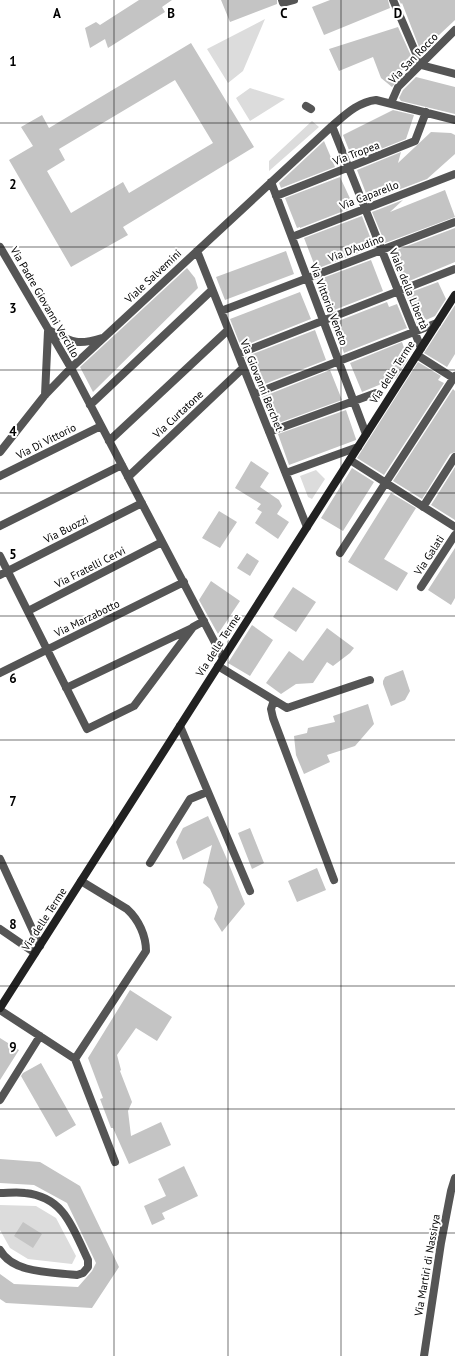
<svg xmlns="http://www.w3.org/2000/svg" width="455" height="1356" font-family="'PT Sans',sans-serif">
<rect width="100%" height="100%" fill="#fff"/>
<path fill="#dcdcdc" d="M 265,19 L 243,71 L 228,83 L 207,49 Z
M 250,88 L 285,99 L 250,121 L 236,98 Z
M 312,121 L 319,127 L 269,171 L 269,161 Z
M 316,470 L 325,479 L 312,499 L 308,497 L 300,476 Z
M 0,1205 L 36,1206 L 56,1218 L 76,1256 L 72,1264 L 28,1259 L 10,1248 L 0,1230 Z"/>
<path fill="#c4c4c4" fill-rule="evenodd" d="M 139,0 L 172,0 L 162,7 L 165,12 L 108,48 L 105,39 L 90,48 L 85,28 L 96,22 L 100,25 Z
M 221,0 L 277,0 L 277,4 L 230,22 Z
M 330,0 L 388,0 L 390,8 L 324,35 L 312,7 Z
M 399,0 L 455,0 L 455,20 L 421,52 L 402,3 L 401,4 Z
M 398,27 L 413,60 L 399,73 L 403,74 L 392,87 L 381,78 L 373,57 L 339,71 L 329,49 Z
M 191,43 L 254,147 L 123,227 L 128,235 L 71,267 L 9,160 L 33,146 L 21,127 L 42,115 L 49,128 ZM 175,80 L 213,143 L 129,193 L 123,182 L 71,213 L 47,171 L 65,160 L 59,149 Z
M 416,77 L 455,87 L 455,114 L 401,101 L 399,98 L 403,90 Z
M 393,110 L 414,115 L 406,139 L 353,160 L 343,135 Z
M 431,132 L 451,133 L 455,135 L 455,154 L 427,179 L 369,201 L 357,170 L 401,152 L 398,163 Z
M 324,141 L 335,167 L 281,188 L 279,183 Z
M 340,177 L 354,207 L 300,228 L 300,227 L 297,228 L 285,198 Z
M 445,190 L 455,217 L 385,243 L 372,212 L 403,200 L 390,212 Z
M 362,216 L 374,247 L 316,269 L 304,238 Z
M 455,228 L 455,262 L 402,284 L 391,252 Z
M 286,251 L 294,274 L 225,300 L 216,277 Z
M 371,260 L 383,291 L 329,312 L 319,285 L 321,284 L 320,279 Z
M 187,268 L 195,278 L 198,288 L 93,392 L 80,367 Z
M 438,282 L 446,299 L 435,316 L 417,324 L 406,294 Z
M 300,292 L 311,319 L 241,347 L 230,319 Z
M 387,302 L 389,307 L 397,304 L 407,328 L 344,353 L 333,323 Z
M 455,305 L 455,354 L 447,367 L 424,353 Z
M 315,330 L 326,360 L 257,387 L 245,357 Z
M 402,342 L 408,359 L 396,378 L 362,392 L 350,363 Z
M 418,362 L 441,376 L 438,380 L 444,383 L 384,475 L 357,458 Z
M 330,370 L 342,400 L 273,425 L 262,397 Z
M 453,389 L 455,391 L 455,452 L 450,454 L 422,499 L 393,481 Z
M 346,410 L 356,439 L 356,440 L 289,465 L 278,434 Z
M 251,461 L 269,473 L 260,487 L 279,500 L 282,506 L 277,514 L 289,522 L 278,539 L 255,523 L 262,512 L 257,509 L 261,504 L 235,488 Z
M 455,467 L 455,520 L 431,505 Z
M 352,468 L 374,482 L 343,531 L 321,518 Z
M 391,493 L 416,508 L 384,559 L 408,573 L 397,591 L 348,562 Z
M 219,511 L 237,522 L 220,548 L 202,538 Z
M 455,548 L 455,598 L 451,605 L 428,590 Z
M 247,553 L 259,561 L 250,576 L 237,568 Z
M 211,581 L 240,601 L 218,634 L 199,600 Z
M 293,587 L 316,602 L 296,632 L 273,617 Z
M 252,625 L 273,640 L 250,676 L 228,663 Z
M 327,628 L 354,648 L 350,653 L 333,666 L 327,662 L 313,683 L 296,684 L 281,694 L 266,683 L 289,651 L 303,661 Z
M 403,670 L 410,691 L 405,700 L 391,706 L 383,684 L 383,681 L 385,677 Z
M 368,704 L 374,724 L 355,746 L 327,755 L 330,762 L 304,774 L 296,755 L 294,736 L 307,733 L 308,728 L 335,722 L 333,716 Z
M 208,816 L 226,857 L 245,904 L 222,932 L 214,919 L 218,907 L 210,889 L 203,883 L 212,845 L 183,860 L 176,842 L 183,828 Z
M 250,828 L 264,863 L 252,869 L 238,833 Z
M 317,868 L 326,890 L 297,902 L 288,881 Z
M 130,990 L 172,1017 L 157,1041 L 136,1028 L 117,1055 L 121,1070 L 120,1071 L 132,1102 L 128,1111 L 131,1136 L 161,1122 L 171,1145 L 129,1164 L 113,1128 L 111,1128 L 100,1099 L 103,1098 L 88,1058 Z
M 0,1038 L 19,1050 L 0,1080 Z
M 41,1063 L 76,1125 L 56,1137 L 21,1076 L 23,1073 Z
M 0,1159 L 40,1162 L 80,1186 L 119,1267 L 92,1308 L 6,1303 L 0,1299 L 0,1274 L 14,1284 L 78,1287 L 92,1271 L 96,1263 L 67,1203 L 34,1185 L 0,1183 Z
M 184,1166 L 198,1196 L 162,1213 L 165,1219 L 152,1225 L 144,1206 L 166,1196 L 158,1179 Z
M 23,1222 L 42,1234 L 33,1248 L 14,1236 Z"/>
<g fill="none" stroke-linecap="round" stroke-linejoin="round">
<path stroke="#555" stroke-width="8" d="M 282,0 L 283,3 L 294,0
M 393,0 L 421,65 L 455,74
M 391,103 L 398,87 L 455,30
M 306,106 L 311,109
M 332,126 L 421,348
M 271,182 L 366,434
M 276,196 L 415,141 L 426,112
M 292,237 L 455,174
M 0,247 L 71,368 L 223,658
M 197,251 L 307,527
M 221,311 L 455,222
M 49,330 C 72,342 76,346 102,338
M 238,354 L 455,269
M 417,355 L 455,379
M 254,394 L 437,323
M 45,395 L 48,331
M 90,405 L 212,290
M 269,432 L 376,393
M 109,441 L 228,330
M 0,452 L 45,395 L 71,368 L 332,126 C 345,115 358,102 376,100 L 455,120
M 350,460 L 455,527
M 286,473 L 358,447
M 0,476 L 101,426
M 128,477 L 243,368
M 423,507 L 455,457
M 0,526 L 122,465
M 340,553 L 455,376
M 0,556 L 87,729 L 134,706 L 193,627 L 204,621
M 0,575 L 142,503
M 421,587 L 455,535
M 28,611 L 162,542
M 218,666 L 287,708 L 370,680
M 0,673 L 184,582
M 66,688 L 192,628
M 274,700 L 271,709 L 273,718 L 334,880
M 180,726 L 250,891
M 0,859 L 40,946
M 150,863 L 190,799 L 207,792
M 0,929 L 35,953
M 0,1010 L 75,1059 L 115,1162
M 75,1059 L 146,951 C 146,936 139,920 127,909 L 81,881
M 0,1100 L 40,1036
M 0,1193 C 8,1193 17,1192 25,1193 C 65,1197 73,1229 88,1260 L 88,1267 L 83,1273 L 77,1275 C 53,1272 13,1274 0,1250
M 424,1356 L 441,1243 L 451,1191 L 455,1178"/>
<path stroke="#222" stroke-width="8" d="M 0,1008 L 455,295"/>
</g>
<path fill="none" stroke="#000" stroke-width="1" stroke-opacity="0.55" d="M 114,0 L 114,1356M 228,0 L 228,1356M 341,0 L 341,1356M 0,123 L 455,123M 0,247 L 455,247M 0,370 L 455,370M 0,493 L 455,493M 0,616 L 455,616M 0,740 L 455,740M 0,863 L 455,863M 0,986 L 455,986M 0,1109 L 455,1109M 0,1233 L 455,1233"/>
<g text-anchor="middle" stroke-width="4" stroke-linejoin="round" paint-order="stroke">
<g font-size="11" fill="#000" stroke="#fff">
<text transform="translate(413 58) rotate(-46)" y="4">Via San Rocco</text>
<text transform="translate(356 153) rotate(-21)" y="4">Via Tropea</text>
<text transform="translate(369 195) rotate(-21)" y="4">Via Caparello</text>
<text transform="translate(356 248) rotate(-21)" y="4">Via D'Audino</text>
<text transform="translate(153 276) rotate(-43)" y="4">Viale Salvemini</text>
<text transform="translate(409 289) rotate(68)" y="4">Viale della Libertà</text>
<text transform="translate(45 302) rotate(60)" y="4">Via Padre Giovanni Vercillo</text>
<text transform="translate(329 304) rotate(69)" y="4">Via Vittorio Veneto</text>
<text transform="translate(392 372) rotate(-57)" y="4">Via delle Terme</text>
<text transform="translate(262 385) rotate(68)" y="4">Via Giovanni Berchet</text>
<text transform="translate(178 414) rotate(-43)" y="4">Via Curtatone</text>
<text transform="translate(46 441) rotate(-27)" y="4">Via Di Vittorio</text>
<text transform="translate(66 529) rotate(-27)" y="4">Via Buozzi</text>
<text transform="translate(429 555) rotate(-57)" y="4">Via Galati</text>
<text transform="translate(90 567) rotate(-27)" y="4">Via Fratelli Cervi</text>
<text transform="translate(87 618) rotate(-26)" y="4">Via Marzabotto</text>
<text transform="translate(218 645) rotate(-57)" y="4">Via delle Terme</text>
<text transform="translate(44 919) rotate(-57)" y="4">Via delle Terme</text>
<text transform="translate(427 1265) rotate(-80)" y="4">Via Martiri di Nassirya</text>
</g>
</g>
<g font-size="13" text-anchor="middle" font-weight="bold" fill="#000" stroke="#fff" stroke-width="4" stroke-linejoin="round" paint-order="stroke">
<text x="57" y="18">A</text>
<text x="171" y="18">B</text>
<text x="284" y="18">C</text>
<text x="398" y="18">D</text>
<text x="13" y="66">1</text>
<text x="13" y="189">2</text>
<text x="13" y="313">3</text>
<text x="13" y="436">4</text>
<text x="13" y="559">5</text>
<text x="13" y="683">6</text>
<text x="13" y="806">7</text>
<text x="13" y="929">8</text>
<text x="13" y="1052">9</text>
</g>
</svg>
